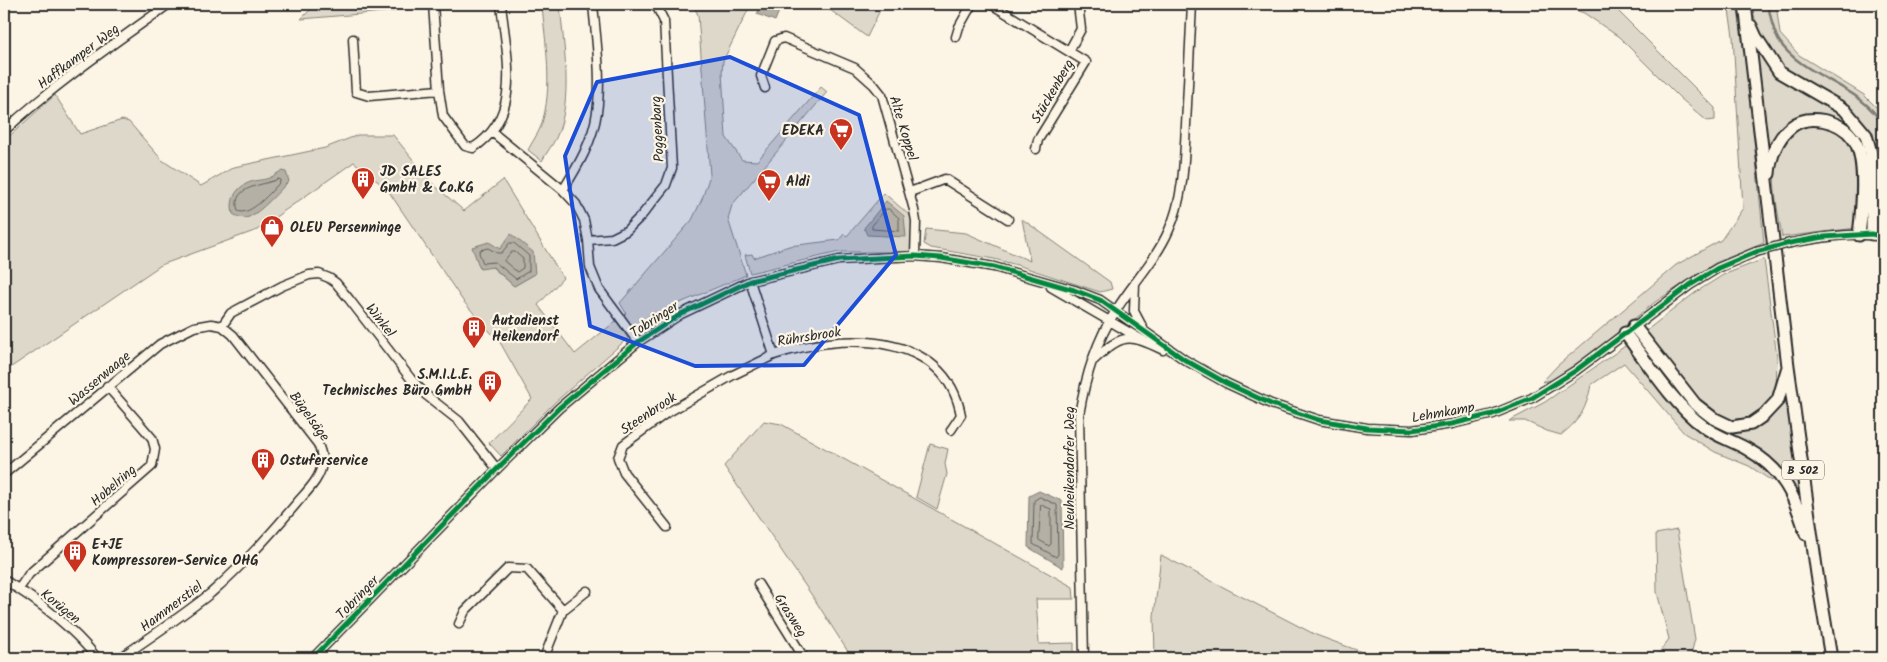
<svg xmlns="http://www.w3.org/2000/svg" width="1887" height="662" font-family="Kalam,sans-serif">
<rect width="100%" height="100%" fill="#fcf5e5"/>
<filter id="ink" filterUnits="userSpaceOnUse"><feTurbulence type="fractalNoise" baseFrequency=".02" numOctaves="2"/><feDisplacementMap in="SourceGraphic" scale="10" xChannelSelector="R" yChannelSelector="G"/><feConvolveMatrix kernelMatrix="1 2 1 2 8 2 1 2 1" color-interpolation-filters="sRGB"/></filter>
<g filter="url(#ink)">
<path fill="#ded8ca" stroke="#84827a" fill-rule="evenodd" d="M 316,4 L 395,4 L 396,11 L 301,19 Z
M 542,4 L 560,4 C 563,44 574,100 556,138 C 552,146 546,153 542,161 L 528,150 C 532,142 538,134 541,126 C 554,87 545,44 542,4 Z
M 693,4 L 751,4 L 723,61 L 722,72 L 726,137 L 742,160 L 757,161 L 821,87 L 827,92 L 732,205 L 728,219 L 746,275 L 673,306 L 637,337 L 622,317 L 626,313 L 620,303 L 692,220 L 702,199 L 710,175 L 698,15 Z
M 818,4 L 873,4 L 880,10 L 867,37 L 826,7 Z
M 1558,4 L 1611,4 L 1715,108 L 1715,120 L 1707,121 L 1680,98 L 1619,37 L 1584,13 Z
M 1728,4 L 1737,4 L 1748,77 L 1764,243 L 1715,263 L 1655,302 L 1591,354 L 1552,380 L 1542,382 L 1557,366 L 1676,265 L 1721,240 L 1743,208 L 1733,36 Z
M 1751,4 L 1776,4 L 1780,34 L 1799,55 L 1864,95 L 1883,114 L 1883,231 L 1877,229 L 1878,180 L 1875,145 L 1847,107 L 1782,68 L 1760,37 Z
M 1752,36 L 1761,53 L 1846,116 L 1863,136 L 1870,154 L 1869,223 L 1866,223 L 1866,159 L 1842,123 L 1797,119 L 1766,158 Z
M 55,95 L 80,134 L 122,120 L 129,122 L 162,160 L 201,186 L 234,167 L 325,148 L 358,135 L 393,135 L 433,184 L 464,211 L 503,180 L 563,278 L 538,305 L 575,354 L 616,321 L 628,338 L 554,403 L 501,456 L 489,443 L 532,399 L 501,344 L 463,301 L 387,189 L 354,162 L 257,230 L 161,265 L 4,372 L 4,141 ZM 492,267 L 535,274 L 514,286 Z
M 1810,123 L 1838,129 L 1852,143 L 1860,163 L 1857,228 L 1782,237 C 1776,197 1759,140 1810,123 Z
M 884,193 L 916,221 L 915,252 L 839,252 L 750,273 L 745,255 L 752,254 L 754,258 L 789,246 L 839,240 L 844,234 L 847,236 Z
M 1022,219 L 1110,282 L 1112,289 L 1100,292 L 1017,265 L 994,259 L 931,248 L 924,244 L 926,229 L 966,233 L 1030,261 Z
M 1764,259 L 1777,357 L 1776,389 L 1765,409 L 1747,419 L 1726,420 L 1696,400 L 1643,333 L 1696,292 L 1723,275 Z
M 1636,337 L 1702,416 L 1745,427 L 1786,385 L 1801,491 L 1797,492 L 1784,471 L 1768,456 L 1721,434 L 1691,411 L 1633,339 Z
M 1628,344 L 1676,403 L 1774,473 L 1772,481 L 1749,466 L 1715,452 L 1684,433 L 1624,363 L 1591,385 C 1586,409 1581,419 1561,435 L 1547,431 L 1525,421 L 1509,421 L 1545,402 Z
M 764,421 L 781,424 L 1073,587 L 1074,599 L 1036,599 L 1039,644 L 1074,643 L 1074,658 L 852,658 L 815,600 L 724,466 Z
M 930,444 L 948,449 L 945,464 L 947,474 L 937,509 L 916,497 Z
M 1677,530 L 1695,639 L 1690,658 L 1655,658 L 1669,639 L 1657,592 L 1656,534 Z
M 1161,555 L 1316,635 L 1378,658 L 1155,658 L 1154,616 Z"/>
<path fill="#b4b0a5" stroke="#7d7b74" d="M 762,4 L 782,4 L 775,21 L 757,14 Z
M 281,171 L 286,172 L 289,181 C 278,192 262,211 249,217 C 243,219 238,217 233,214 C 229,197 238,185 254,181 C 258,180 263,180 266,179 C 271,178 276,174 281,171 Z
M 886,201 L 904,216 L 906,237 L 867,235 L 864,228 Z
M 511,234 L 533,252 L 535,274 L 514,286 L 493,267 L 480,269 L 472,247 L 489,242 L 500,249 Z
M 1039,491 L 1062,501 L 1063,568 L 1028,547 L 1029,496 Z"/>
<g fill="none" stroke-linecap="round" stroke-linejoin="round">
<path stroke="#62605c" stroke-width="1" d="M 278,179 L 280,180 L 280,182 C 272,191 250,217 238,211 C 230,185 264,186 278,179 Z
M 886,209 L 889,209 L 899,218 L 899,231 L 872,229 L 872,226 Z
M 510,243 L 514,243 L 529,256 L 529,271 L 516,279 L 495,262 L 483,263 L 479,253 L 480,250 L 488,248 L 497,253 L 501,253 Z
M 512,252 L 515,252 L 523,259 L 523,268 L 517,272 L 504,261 Z
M 1040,497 L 1057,505 L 1058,554 L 1056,557 L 1033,544 L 1034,501 Z
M 1041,505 L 1051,509 L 1051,544 L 1049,546 L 1039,540 Z"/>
<path stroke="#7d7b74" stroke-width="2.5" d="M 1768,4 C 1770,15 1773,31 1779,41 C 1804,79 1862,84 1883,126"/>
<g stroke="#2b2b2b" stroke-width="11">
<path id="minor" d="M 433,4 L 439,90 L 443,116 L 465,146 L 473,148 C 524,116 506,54 501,4
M 991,4 L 1086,62 L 1038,140 L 1036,149
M 956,37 L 959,27 L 972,4
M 353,39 L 356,92 L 369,96 L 439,90
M 1069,51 L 1081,29 L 1078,4
M 765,88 L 761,76 L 775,41 L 784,38 L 855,68 L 874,85 L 882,95 L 914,210 L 916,221 L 915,256
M 4,131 C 55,84 113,44 169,4
M 492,132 L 563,190 L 576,204 L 584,220 L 588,240 L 590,267 L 599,289 L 638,342
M 563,190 C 578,166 593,141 597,112 C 602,77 596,39 593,4
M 910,192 L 945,179 L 1008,219
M 588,240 L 612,238 L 626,231 L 642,215 L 666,185 L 672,168 L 664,21 L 658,9 L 653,4
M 1790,243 C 1820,238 1853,231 1883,237
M 750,281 L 774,355 C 839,333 945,329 961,415 L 951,430
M 1135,283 L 1134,311 L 1143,328
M 1051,287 L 1144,341
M 222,326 L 231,313 L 282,286 L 309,275 L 319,274 L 329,278 L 336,283 L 349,299 L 411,379 L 426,395 L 459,421 L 497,469
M 1094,360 C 1122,334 1128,333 1163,350
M 4,474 L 160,344 L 194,327 L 211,324 L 222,326 L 233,335 L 318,444 C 320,450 323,456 322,463 C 321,479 305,493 296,504 C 270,535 242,566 211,593 C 182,616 151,637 120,658
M 667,527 L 624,473 L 618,458 L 623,445 L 665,414 L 733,375 L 774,355
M 4,580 C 39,601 71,626 97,658
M 758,584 L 804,658
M 19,589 L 29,574 L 152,466 L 155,449 L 152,438 L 107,386
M 459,624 L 465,611 L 508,568 L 527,569 L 563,610
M 313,658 L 497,469 L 559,408 L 638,342 L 681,314 L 750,281 L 839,260 L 915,256 L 941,258 L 994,267 L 1074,290 L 1100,300 L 1185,360 L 1226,383 L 1271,404 L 1319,420 L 1367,428 L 1412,430 L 1452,424 L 1493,414 L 1532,398 L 1575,371 L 1690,285 L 1718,268 L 1756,252
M 544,658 L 563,610 L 587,591
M 1084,658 L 1079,415 C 1085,379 1095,343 1115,312 C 1132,284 1156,260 1169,230 C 1184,197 1184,160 1186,125 C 1188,85 1190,44 1192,4"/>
</g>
<g stroke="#2b2b2b" stroke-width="15">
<path id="highway" d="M 1745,4 L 1788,366 L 1817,574 L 1831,658
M 1751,26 L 1756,37 L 1779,72 L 1845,110 L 1866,135 L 1871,153 L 1873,174 L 1872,234
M 1769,174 C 1770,158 1777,138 1791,127 C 1808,113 1840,120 1853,138 C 1868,158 1862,210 1859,235
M 1634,326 L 1695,404 L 1713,418 L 1732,427 L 1751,424 L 1764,415 L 1778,400 L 1787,370
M 1625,333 C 1646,361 1675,406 1703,426 C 1716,436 1733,441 1747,449 C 1783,469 1795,496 1806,534"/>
</g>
<use href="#minor" stroke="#fcf5e5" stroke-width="8"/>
<use href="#highway" stroke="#fcf5e5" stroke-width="11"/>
<g stroke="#2b2b2b" stroke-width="11" stroke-linecap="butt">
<path id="minor-bridge" d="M 1756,252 L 1790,243"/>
</g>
<use href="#minor-bridge" stroke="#fcf5e5" stroke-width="8"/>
<g stroke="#fcf5e5" stroke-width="8">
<path id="cycleway" d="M 313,658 L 497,469 L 559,408 L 638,342 L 681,314 L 750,281 L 839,260 L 915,256 L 941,258 L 994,267 L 1074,290 L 1100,300 L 1185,360 L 1226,383 L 1271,404 L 1319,420 L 1367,428 L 1412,430 L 1452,424 L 1493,414 L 1532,398 L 1575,371 L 1690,285 L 1718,268 L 1756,252 L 1790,243 L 1824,237 L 1872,234 L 1883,237"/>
</g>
<use href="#cycleway" stroke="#00873e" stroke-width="5"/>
</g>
</g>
<path fill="#1d4ed8" fill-opacity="0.2" stroke="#1d4ed8" stroke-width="4" stroke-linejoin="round" d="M 730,57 L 859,115 L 896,255 L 804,365 L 695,366 L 590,326 L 565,156 L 597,82 Z"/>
<defs>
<g id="supermarket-pin" transform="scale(1.25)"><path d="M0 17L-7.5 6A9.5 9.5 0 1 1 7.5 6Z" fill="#c8321e" stroke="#fcf5e5"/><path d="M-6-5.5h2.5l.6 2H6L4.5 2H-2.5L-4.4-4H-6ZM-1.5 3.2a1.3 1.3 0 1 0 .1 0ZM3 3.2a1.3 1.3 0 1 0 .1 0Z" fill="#fff"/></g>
<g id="building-pin" transform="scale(1.25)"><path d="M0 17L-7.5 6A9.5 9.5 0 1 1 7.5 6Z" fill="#c8321e" stroke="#fcf5e5"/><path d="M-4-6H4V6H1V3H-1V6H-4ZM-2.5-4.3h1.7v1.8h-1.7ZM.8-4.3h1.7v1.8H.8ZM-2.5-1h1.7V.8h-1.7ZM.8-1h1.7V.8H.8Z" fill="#fff"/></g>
<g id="shop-pin" transform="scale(1.25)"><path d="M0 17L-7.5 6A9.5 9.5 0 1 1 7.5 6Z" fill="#c8321e" stroke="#fcf5e5"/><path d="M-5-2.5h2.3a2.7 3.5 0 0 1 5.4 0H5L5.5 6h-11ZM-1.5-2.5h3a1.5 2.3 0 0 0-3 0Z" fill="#fff"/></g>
</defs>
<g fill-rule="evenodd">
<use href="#supermarket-pin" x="841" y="130"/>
<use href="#building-pin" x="363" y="179"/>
<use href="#supermarket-pin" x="769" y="181"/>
<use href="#shop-pin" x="272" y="227"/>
<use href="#building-pin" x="474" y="328"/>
<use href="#building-pin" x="490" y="382"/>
<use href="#building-pin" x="263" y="460"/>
<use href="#building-pin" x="75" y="552"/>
</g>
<g text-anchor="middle" stroke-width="4.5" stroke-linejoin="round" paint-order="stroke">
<rect fill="#fcf5e5" stroke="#6a6863" stroke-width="1" x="1782" y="460.5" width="42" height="19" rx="4"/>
<g font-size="12" font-weight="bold" fill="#2b2b2b">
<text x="1803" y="474">B 502</text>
</g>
<g font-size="14" fill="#2b2b2b" stroke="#fcf5e5">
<text transform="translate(78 56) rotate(-37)" y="5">Haffkamper Weg</text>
<text transform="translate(1052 91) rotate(-60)" y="5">Stückenberg</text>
<text transform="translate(904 128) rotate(73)" y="5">Alte Koppel</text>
<text transform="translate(657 129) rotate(-93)" y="5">Poggenbarg</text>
<text transform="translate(654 319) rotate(-33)" y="5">Tobringer</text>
<text transform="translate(381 320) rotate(52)" y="5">Winkel</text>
<text transform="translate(809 336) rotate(-9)" y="5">Rührsbrook</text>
<text transform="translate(99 378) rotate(-40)" y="5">Wasserwaage</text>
<text transform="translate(1443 412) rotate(-10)" y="5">Lehmkamp</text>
<text transform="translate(648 413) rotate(-34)" y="5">Steenbrook</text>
<text transform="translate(310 416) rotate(54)" y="5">Bügelsäge</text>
<text transform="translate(1069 468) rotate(-90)" y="5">Neuheikendorfer Weg</text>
<text transform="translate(113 485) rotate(-41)" y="5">Hobelring</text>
<text transform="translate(357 597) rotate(-46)" y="5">Tobringer</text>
<text transform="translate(61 606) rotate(39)" y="5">Korügen</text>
<text transform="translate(171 606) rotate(-37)" y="5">Hammerstiel</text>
<text transform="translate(791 615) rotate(58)" y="5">Grasweg</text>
</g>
<g font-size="14" font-weight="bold" fill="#2b2b2b" stroke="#fcf5e5" text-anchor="start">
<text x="824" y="135" text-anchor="end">EDEKA</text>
<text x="380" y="176">JD SALES<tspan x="380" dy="16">GmbH &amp; Co.KG</tspan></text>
<text x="786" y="186">Aldi</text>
<text x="290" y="232">OLEU Persenninge</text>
<text x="492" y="325">Autodienst<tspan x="492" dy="16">Heikendorf</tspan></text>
<text x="472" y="379" text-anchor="end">S.M.I.L.E.<tspan x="472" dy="16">Technisches Büro GmbH</tspan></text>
<text x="280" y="465">Ostuferservice</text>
<text x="92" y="549">E+JE<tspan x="92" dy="16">Kompressoren-Service OHG</tspan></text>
</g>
</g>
<rect width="1887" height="662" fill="none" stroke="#fcf5e5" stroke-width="20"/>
<rect x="10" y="10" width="1867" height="642" fill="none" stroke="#2b2b2b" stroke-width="2" filter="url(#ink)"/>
</svg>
